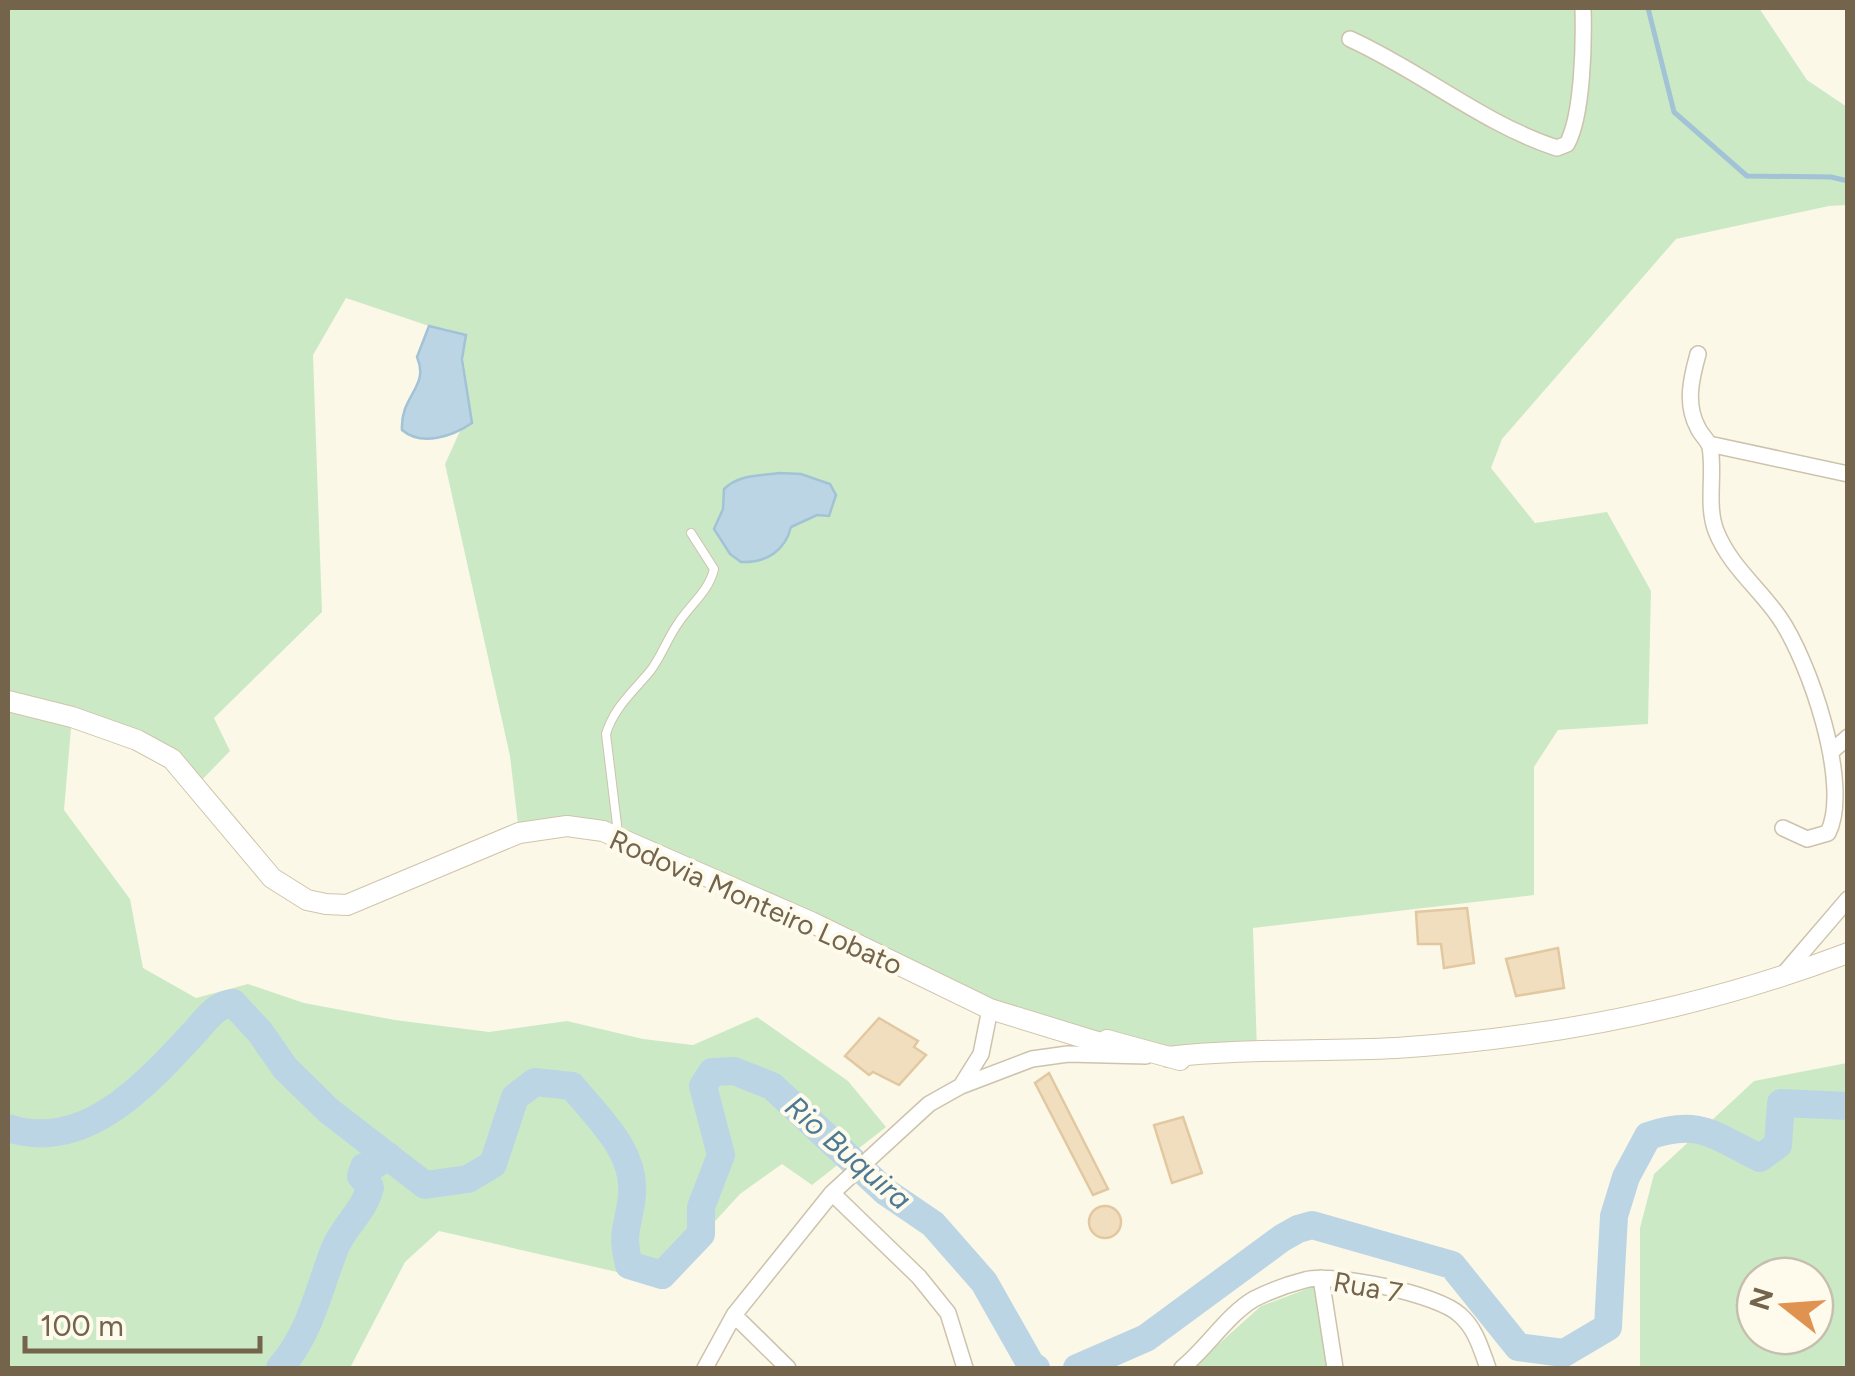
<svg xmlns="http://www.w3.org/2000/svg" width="1855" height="1376" font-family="Figtree,sans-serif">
<rect width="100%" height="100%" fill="#fcf8e7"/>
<path fill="#cce9c6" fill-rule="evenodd" d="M 8,8 L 1759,8 L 1807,80 L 1847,107 L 1847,205 L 1829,206 L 1676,239 L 1502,439 L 1491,468 L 1535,523 L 1607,512 L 1651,591 L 1648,724 L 1558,730 L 1534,767 L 1534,895 L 1253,928 L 1257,1050 L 1168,1057 L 1043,1026 L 603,831 L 519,833 L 510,756 L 445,464 L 460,431 L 472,423 L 462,348 L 448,329 L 429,326 L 346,298 L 313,355 L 322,612 L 214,718 L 230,751 L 196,786 L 172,759 L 72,717 L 64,810 L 130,899 L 143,968 L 196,998 L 248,984 L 304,1003 L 395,1020 L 489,1032 L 567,1021 L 643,1039 L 693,1045 L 757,1017 L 848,1081 L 886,1127 L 812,1185 L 782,1164 L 740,1194 L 685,1254 L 650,1274 L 629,1265 L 617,1272 L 439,1231 L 405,1262 L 350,1368 L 8,1368 Z
M 1847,1063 L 1847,1368 L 1640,1368 L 1640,1228 L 1654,1174 L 1754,1081 ZM 1815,1276 L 1815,1336 L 1755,1336 L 1755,1276 Z
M 1315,1286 L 1327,1368 L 1192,1368 L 1261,1306 Z"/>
<path fill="#bcd5e5" stroke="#a2c2d6" stroke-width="2.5" d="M 429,326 L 466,335 L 462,359 L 472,423 C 453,436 422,447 402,430 C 400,395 430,387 417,357 Z
M 780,473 L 801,474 L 830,484 L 836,495 L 829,516 L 817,515 L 791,527 C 785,551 766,563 741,562 L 730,554 L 714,529 L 723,509 L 724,489 C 739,474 760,476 780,473 Z"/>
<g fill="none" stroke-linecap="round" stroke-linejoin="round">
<path stroke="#a2c2d6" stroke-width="5" d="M 1648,8 L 1674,112 L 1747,176 L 1831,177 L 1848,181"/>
<path stroke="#bcd5e5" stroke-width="28" d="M 8,1128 C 83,1153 144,1087 191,1036 C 203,1024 215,1004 233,1003 L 260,1032 L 285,1068 L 329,1111 L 425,1185 L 468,1179 L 493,1164 L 515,1097 L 535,1082 L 572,1086 C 598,1118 636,1151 632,1195 C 629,1229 620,1228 629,1265 L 662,1275 L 701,1234 L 701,1207 L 721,1155 L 703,1086 L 712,1072 L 734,1071 L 772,1086 L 886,1192 L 933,1224 L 984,1282 L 1031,1365 L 1036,1368
M 280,1368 C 311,1332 318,1291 335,1248 C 344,1226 365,1210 370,1187 L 361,1176 L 364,1167 L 373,1166 L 388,1156
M 1077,1368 L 1146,1338 L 1282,1238 L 1298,1229 L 1312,1225 L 1452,1265 L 1518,1347 L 1564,1353 L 1608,1327 L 1614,1216 L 1626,1177 L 1648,1136 C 1700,1118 1714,1136 1760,1158 L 1778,1145 L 1781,1103 L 1848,1106"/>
</g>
<path fill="#f0debf" stroke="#e2c8a0" stroke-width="2.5" d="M 1467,908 L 1474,963 L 1444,968 L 1441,944 L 1418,944 L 1416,912 Z
M 1558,948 L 1564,988 L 1516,996 L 1506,959 Z
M 879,1018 L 918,1041 L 914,1047 L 926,1055 L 899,1085 L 873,1072 L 869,1075 L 845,1056 Z
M 1049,1073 L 1108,1189 L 1093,1195 L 1035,1083 Z
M 1183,1117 L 1202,1173 L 1172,1183 L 1154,1125 Z
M1089 1222a16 16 0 1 1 32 0a16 16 0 1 1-32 0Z"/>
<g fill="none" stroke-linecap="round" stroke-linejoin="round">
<g stroke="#cdc3ad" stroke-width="10">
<path id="lane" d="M 618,833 L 606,734 C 614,707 634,691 651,670 C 662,655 668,637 679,622 C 691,604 709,591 714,569 L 691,533"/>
</g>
<g stroke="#cdc3ad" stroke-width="18">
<path id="street" d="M 1350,39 C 1421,71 1483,124 1557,148 L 1567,144 C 1583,115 1584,41 1583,8
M 1698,354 C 1691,379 1685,404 1698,428 C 1701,435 1708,440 1710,447 C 1715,474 1706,505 1716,531 C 1730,566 1758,587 1779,617 C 1809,660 1852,785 1828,833 L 1807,839 L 1783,828
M 1709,444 L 1848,474
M 1831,752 L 1848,737
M 1782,976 L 1848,899
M 961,1086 L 981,1054 L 990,1009
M 832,1193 L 919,1277 L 948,1313 L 965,1368
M 1321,1278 L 1335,1368
M 734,1315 L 788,1368
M 705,1368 L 734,1315 L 832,1193 L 929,1104 L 961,1086 L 1032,1059 L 1068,1054 L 1146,1056
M 1182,1368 C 1207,1348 1227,1315 1254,1299 C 1268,1292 1289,1284 1305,1280 C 1334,1272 1438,1294 1460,1315 C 1476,1329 1481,1349 1488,1368"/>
</g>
<g stroke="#d0c4ab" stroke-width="22">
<path id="secondary" d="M 8,701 L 72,717 L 137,740 L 172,759 L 272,878 L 307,900 L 326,904 L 347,905 L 519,833 L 567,826 L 603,831 L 811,922 L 990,1009 L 1104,1044 L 1118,1044
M 1107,1040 L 1180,1060
M 1168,1057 C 1244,1048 1320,1052 1396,1048 C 1550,1038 1703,1008 1848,953"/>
</g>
<use href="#lane" stroke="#fff" stroke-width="8"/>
<use href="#street" stroke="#fff" stroke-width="15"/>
<use href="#secondary" stroke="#fff" stroke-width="20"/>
</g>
<g text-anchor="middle" stroke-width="8" stroke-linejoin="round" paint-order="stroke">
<g font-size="28" fill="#74644c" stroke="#fefbed">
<text transform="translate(756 902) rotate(24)" y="10">Rodovia Monteiro Lobato</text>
<text transform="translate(1368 1287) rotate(10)" y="10">Rua 7</text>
</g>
<g font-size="30" font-style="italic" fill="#4d7994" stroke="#fefbed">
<text transform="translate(848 1153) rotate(41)" y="10">Rio Buquira</text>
</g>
</g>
<rect width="1855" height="1376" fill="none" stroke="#74644c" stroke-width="20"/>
<g transform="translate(1785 1306) rotate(287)"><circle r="48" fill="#fefbed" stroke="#c7bfad" stroke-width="2.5"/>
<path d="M0-8L18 38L0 25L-18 38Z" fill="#e09251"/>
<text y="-15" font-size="28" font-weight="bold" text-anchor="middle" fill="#74644c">N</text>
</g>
<path d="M25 1336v15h235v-15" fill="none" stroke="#74644c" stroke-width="5"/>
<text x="40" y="1336" font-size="30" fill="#74644c" stroke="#fefbed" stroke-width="8" paint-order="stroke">100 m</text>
</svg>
